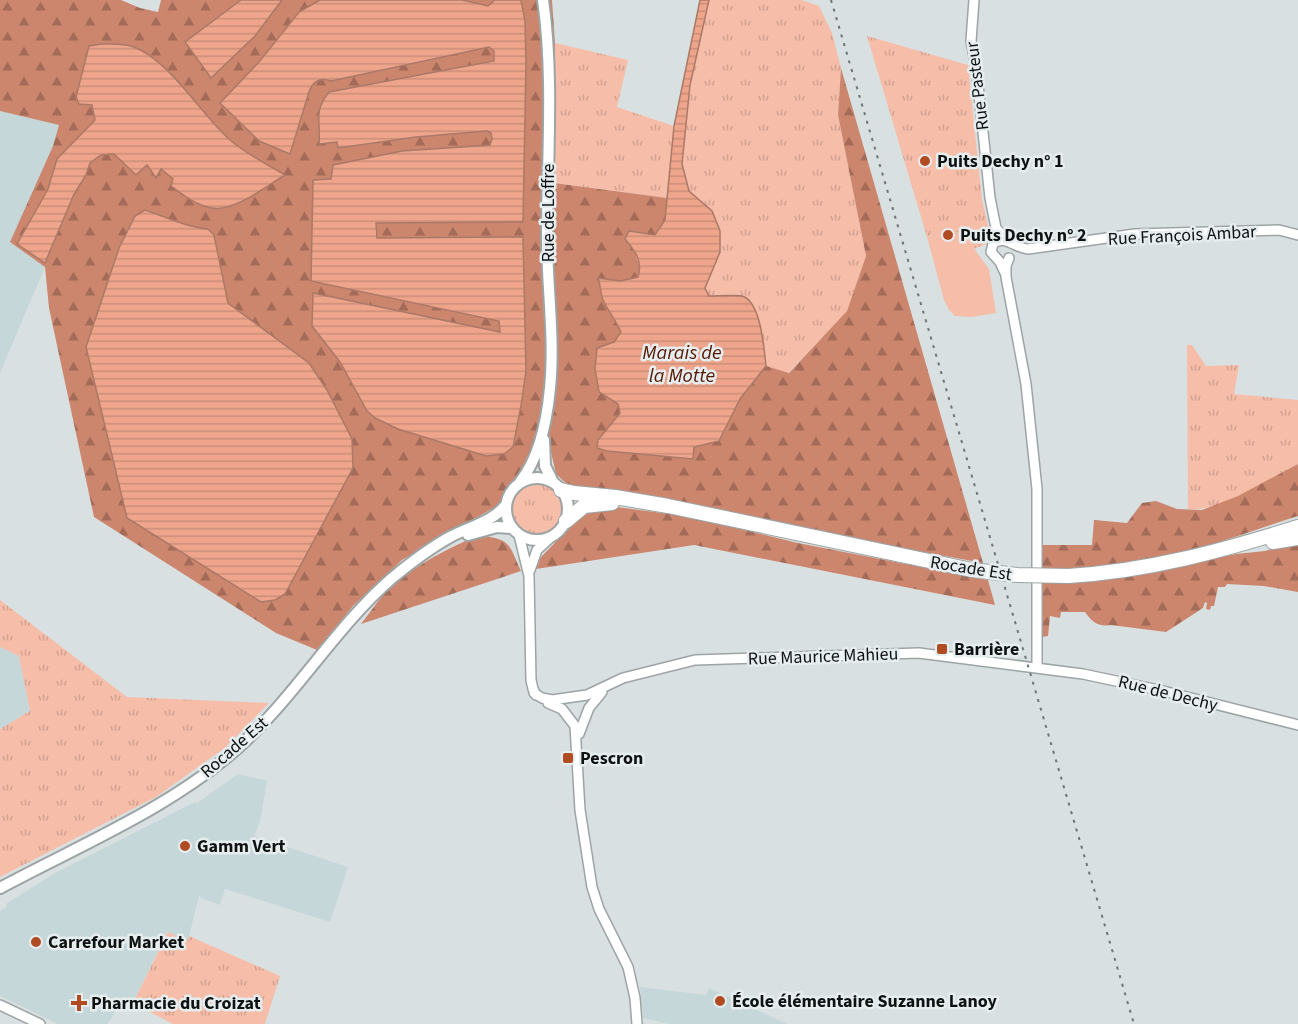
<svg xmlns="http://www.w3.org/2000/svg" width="1298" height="1024" font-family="'Source Sans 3',sans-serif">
<defs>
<pattern id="grass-tufts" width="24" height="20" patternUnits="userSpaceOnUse" patternTransform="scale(1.5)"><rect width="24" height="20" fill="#f6bda9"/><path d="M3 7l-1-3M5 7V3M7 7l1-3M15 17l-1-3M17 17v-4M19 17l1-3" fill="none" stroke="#d2a190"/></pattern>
<pattern id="forest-firs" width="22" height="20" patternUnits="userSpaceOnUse" patternTransform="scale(1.5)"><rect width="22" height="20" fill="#cc866d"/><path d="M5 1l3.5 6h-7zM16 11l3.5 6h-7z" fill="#a46c58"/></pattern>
<pattern id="water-rules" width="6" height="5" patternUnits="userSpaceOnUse" patternTransform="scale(1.5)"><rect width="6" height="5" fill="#eea58b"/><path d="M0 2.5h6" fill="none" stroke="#cb8d77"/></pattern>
</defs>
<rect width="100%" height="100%" fill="#d9e0e1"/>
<path fill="#c6d7d9" d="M 0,111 L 59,125 L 53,146 L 45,267 L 0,373 Z
M 0,647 L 19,656 L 30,711 L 0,729 Z
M 238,774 L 267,781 L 260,822 L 254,836 L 348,867 L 330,922 L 225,889 L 220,905 L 201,898 L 199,895 L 188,941 L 167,932 L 133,1003 L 123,998 L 108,1024 L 58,1024 L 0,996 L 0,911 L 7,907 L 6,904 L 55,873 L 195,802 L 197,803 Z
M 640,987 L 706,995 L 709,988 L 787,1024 L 669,1024 L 643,1018 Z"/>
<path fill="url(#grass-tufts)" d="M 709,0 L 802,0 L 819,6 L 832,33 L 841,68 L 838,115 L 866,256 L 847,312 L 788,373 L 766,366 C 764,349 761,301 742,296 C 738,295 716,296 709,296 L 705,288 L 720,252 L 712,211 L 689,192 L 682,164 L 690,85 Z
M 867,36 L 968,65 L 982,200 L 990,233 L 986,244 L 974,249 L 962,232 L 927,237 Z
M 555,43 L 628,60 L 617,107 L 674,126 L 667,198 L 554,183 Z
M 1187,345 L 1192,345 L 1206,366 L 1239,365 L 1234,394 L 1298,400 L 1298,464 C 1265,482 1226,511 1188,509 Z
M510 509a26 26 0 1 1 52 0a26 26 0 1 1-52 0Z
M 0,600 L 127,697 L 269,703 L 226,747 L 156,797 L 0,877 L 0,729 L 30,711 L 19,656 L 0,647 Z
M 168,932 L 187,941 L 189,936 L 280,976 L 265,1024 L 173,1024 L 133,1003 Z"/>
<path fill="url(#forest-firs)" d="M 0,0 L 121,0 L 140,8 L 158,12 L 161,0 L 552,0 L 555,43 L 554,183 L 667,198 L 665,221 L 655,235 L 629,231 L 640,269 L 638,277 L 620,281 L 598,278 C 601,286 600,295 604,302 C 610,312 616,321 621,332 L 614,342 L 599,392 L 618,404 L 620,413 L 597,448 L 607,451 L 693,459 L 694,447 L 720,440 L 740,399 L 766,366 L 789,373 L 847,311 L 866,256 L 838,115 L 841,68 L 983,563 L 570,487 L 556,474 L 550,448 L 519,473 L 497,506 L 402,560 L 353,606 L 317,650 L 276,633 L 94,517 L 49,308 L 45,267 L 10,242 L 53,146 L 59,125 L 0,111 Z
M 1298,464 L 1298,516 C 1244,533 1190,555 1134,563 C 1103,567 1073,569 1042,569 L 1042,545 L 1092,545 L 1094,520 L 1127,523 L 1142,503 L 1156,501 L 1177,509 L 1202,510 L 1238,496 Z
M 617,507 L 692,517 L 798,543 L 988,580 L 995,605 L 694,545 L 536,569 L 541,557 L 584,513 Z
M 479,535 C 512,540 508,543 521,571 L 361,624 C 369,614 376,603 384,594 C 411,567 444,550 479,535 Z
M 1293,543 L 1298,543 L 1298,592 L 1264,586 L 1227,584 L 1225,587 L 1218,587 L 1214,606 L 1211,606 L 1210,610 L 1206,609 L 1207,603 L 1205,602 L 1203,608 L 1166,632 L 1111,625 C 1098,627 1092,622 1085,612 L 1061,612 L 1060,618 L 1050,616 L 1048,636 L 1042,637 L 1043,582 L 1186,564 L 1236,554 L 1265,551 Z"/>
<path fill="#f6bda9" d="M 962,232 L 989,269 L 996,313 L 971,317 L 955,316 L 949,310 L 944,300 L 927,237 Z"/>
<path fill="url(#water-rules)" stroke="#ab7967" stroke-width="1.5" d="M 241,0 L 282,0 L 255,36 L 211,78 L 185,42 Z
M 320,0 L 462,0 L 488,6 L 495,0 L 521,0 L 525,21 L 526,63 L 523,222 L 376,223 L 377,238 L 523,237 L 526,371 L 521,406 L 513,447 L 504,454 L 486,456 L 398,429 L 375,418 L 367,411 L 340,362 L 312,326 L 313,293 L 500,332 L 499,321 L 311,281 L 313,180 L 331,179 L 333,165 L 402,151 L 490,145 L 492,139 L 491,133 L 487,131 L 416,137 L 338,148 L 337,142 L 319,144 C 321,120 313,112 329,92 L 494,61 L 494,51 L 489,47 L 331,81 C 320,77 313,81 309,92 L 290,154 L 259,141 L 220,103 L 259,62 L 299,12 Z
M 700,0 L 709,0 L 690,85 L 682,164 L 689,191 L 712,211 L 720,231 L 720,252 L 705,288 L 709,296 C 716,296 738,295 742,296 C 761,301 764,349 766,366 L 740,399 L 719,441 L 694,447 L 693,459 L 607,451 L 597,448 L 598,440 L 620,413 L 618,404 L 599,392 L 595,369 L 597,348 L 614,342 L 621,332 C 616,321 609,312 604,302 C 600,295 601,286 598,278 L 620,281 L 638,277 C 643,261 635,251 625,239 L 629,231 L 655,235 L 665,220 L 674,126 Z
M 102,44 C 112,44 124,43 134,47 C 169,60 201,114 230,140 C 246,154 267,164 285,175 C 267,186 234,212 212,208 C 197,206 183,195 171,186 L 173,179 L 161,169 L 156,178 L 147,165 L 136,175 L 114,154 L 101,155 L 90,163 L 86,175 L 74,194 L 45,263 L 17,244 L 48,189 L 57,159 L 95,120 L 92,105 L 79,104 L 76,97 L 89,46 Z
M 145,210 C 166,217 186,227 208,229 L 214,235 L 228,303 L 309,363 L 327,390 L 352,439 L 353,468 L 285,594 L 275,600 L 261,602 L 127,518 L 86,347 L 119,248 L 135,216 Z"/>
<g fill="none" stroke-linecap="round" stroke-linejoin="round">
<g stroke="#9da4a5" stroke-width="12">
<path id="minor" d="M 974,0 L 971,41 L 976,66 L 990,198 L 996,228 L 1006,240
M 1009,258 L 1006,266 L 1006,277 L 1026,384 L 1037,489 L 1037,667
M 1005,273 L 1000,262 L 991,252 L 993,244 C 1004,234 1015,248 1028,249 L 1135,234 L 1279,230 L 1298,235
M 519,535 L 529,576 L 531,680 L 533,689 L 536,695
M 530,570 L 537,550 L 550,538
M 534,693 L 542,698 L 552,700 L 587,695 L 623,678 L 695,660 L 919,653 L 1083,674 L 1163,691 L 1298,725
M 548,703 L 562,709 L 575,726 L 580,810 L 592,887 L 599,909 L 628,967 L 635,998 L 637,1024
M 579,734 L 589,708 L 602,692
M 0,1005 L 40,1024"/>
</g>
<g stroke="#9da4a5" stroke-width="14">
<path id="major" d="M 544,440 L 545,466 L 553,482
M506 509a31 31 0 1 1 62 0a31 31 0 1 1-62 0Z
M 520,482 C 540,457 547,420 550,388 C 555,338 547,287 547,237 C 547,161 554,75 543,0
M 468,535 L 497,527 L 512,528
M 0,888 C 80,845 175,806 242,744 C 297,694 335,628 391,579 C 409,564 430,548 450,537 C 468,527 492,522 505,506"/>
</g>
<g stroke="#9da4a5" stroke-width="16">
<path id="highway" d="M 561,490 L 574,493 L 615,497 L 668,506 L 972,570
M 566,521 L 584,506 L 612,503
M 1273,542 L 1298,538
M 1068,576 C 1149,571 1221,551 1298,527"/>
</g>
<use href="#minor" stroke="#fff" stroke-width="9"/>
<use href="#major" stroke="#fff" stroke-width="10"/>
<use href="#highway" stroke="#fff" stroke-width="14"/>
<path stroke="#6f7474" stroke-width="2" stroke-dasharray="3 6" stroke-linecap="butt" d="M 831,0 L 1134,1024"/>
<g stroke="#9da4a5" stroke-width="16" stroke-linecap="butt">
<path id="highway-bridge" d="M 972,570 L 1017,575 L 1068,576"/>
</g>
<use href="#highway-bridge" stroke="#fff" stroke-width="14"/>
</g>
<g fill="#b14b22" stroke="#e6edef" stroke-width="2">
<circle cx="925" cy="161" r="6"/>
<circle cx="948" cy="235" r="6"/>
<rect x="936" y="643" width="12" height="12" rx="3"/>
<rect x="562" y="752" width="12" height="12" rx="3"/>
<circle cx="185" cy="846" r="6"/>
<circle cx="36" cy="942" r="6"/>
<circle cx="720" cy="1001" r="6"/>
<path d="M76 994h6v6h6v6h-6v6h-6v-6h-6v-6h6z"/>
</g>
<g text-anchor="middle" stroke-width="5" stroke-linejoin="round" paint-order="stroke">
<g font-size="18" fill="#0f1212" stroke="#e6edef">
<text transform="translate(977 86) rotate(-97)" y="6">Rue Pasteur</text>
<text transform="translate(548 213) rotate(-90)" y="6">Rue de Loffre</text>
<text transform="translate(1182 235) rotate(-3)" y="6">Rue François Ambar</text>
<text transform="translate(971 568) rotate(9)" y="6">Rocade Est</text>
<text transform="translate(823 656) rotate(-2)" y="6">Rue Maurice Mahieu</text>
<text transform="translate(1168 693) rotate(14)" y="6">Rue de Dechy</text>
<text transform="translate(234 747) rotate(-41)" y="6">Rocade Est</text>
</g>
<g font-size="18" font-weight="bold" fill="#0f1212" stroke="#e6edef" text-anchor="start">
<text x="937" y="167">Puits Dechy n° 1</text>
<text x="960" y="241">Puits Dechy n° 2</text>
<text x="954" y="655">Barrière</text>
<text x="580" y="764">Pescron</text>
<text x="197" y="852">Gamm Vert</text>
<text x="48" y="948">Carrefour Market</text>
<text x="732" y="1007">École élémentaire Suzanne Lanoy</text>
<text x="91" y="1009">Pharmacie du Croizat</text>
</g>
<g font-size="20" font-style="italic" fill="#561700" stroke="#e6edef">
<text x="682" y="359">Marais de<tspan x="682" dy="23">la Motte</tspan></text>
</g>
</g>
</svg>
